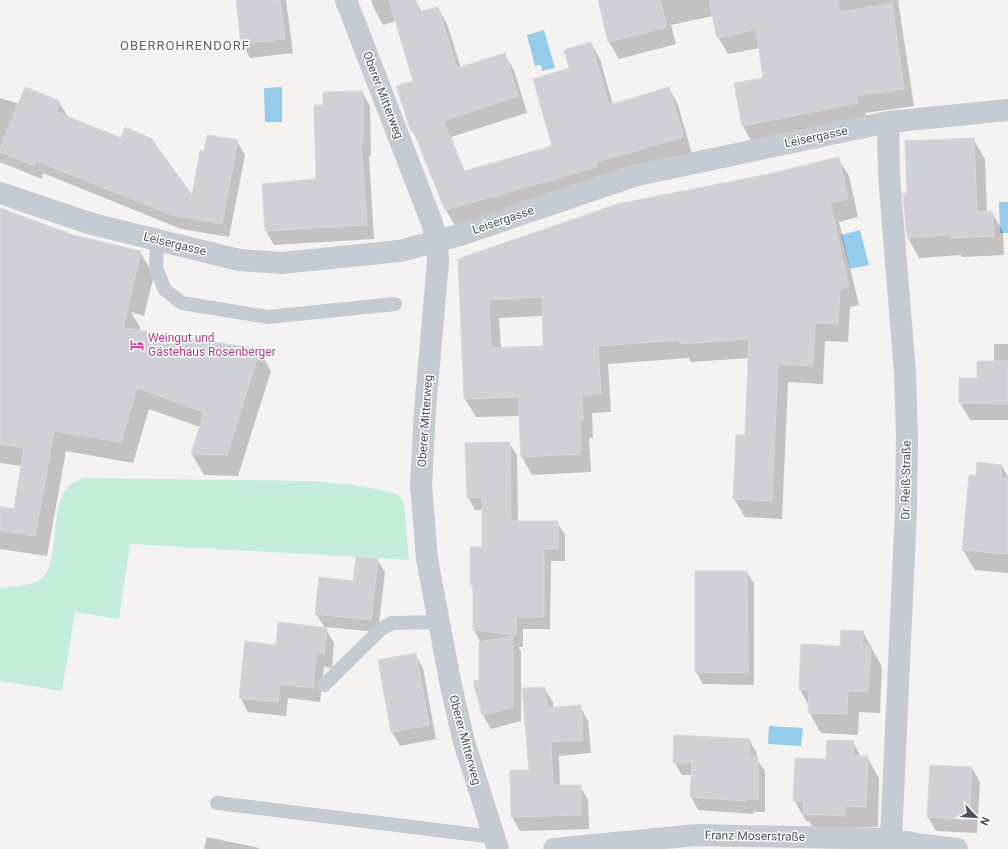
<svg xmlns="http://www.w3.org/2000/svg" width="1008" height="849" font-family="Roboto,sans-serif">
<rect width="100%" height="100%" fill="#f4f3f2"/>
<path fill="#c4eeda" d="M 84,478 L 310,481 L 352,485 L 392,492 L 399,495 L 404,503 L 409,560 L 130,544 L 119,619 L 75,612 L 62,691 L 0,681 L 0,588 C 13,586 28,587 39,580 C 63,566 46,503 72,483 C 75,481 80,480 84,478 Z"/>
<path fill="#94cce9" d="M 544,30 L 555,68 L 542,71 L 541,65 L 535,66 L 527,35 Z
M 282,87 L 282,122 L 265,122 L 264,88 Z
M 999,202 L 1008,202 L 1008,233 L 1000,233 Z
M 860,230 L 869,265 L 850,269 L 841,235 Z
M 769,726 L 803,728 L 801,746 L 768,744 Z"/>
<path fill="#0003" fill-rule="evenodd" d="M 237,0 L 286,0 L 293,53 L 250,58 L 242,44 Z
M 371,0 L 415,0 L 422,12 L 438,8 L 447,24 L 461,68 L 504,54 L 514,70 L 527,113 L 451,137 L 465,172 L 554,147 L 571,69 L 591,43 L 600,59 L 613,105 L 669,88 L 678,105 L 692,154 L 455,226 L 446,210 L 419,144 L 412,131 L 415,81 L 396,21 L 383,25 L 374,8 Z
M 601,0 L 898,0 L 914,106 L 865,113 L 867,120 L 752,143 L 743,126 L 764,78 L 760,48 L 728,54 L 718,37 L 713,16 L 671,25 L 676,44 L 619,59 L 609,42 Z
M 362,92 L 370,106 L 371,156 L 369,156 L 374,239 L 274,245 L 266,231 L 317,180 L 324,106 Z
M 0,98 L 19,104 L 59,102 L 67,115 L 66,117 L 192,198 L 205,152 L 237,141 L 245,155 L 229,237 L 181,229 L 43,173 L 42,179 L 0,162 Z
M 973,139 L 985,159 L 987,213 L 992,212 L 1003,232 L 1004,255 L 962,257 L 961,255 L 919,258 L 908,238 L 904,195 L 908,194 Z
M 838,158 L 849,176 L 858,217 L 839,222 L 859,305 L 850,307 L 848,342 L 825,341 L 823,384 L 788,382 L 782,519 L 745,517 L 734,499 L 746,436 L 749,358 L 691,362 L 689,358 L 608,364 L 611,412 L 592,413 L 593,438 L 589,438 L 591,472 L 532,475 L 522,457 L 520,416 L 476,417 L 465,399 L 459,260 L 769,175 ZM 543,316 L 544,347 L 501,348 L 499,318 Z
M 0,210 L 72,236 L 140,252 L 154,275 L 144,316 L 131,312 L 140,327 L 139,331 L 259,350 L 271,371 L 238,476 L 204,475 L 192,454 L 200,427 L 149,409 L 133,463 L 66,451 L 47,556 L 0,549 L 0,508 L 15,510 L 22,466 L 0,463 Z
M 994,344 L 1008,344 L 1008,420 L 970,420 L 960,403 L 960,379 L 978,379 L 994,362 Z
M 509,443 L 517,455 L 518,522 L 557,522 L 565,535 L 565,561 L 551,561 L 550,629 L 523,629 L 523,647 L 518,647 L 521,651 L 521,721 L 491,729 L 483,715 L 474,682 L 480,680 L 481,643 L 474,630 L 474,589 L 471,584 L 483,548 L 483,510 L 475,510 L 468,497 Z
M 1002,466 L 1008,477 L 1008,573 L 975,570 L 963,550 L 977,477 Z
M 377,559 L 385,572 L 378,632 L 325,627 L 334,643 L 332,668 L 324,667 L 320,702 L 288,698 L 286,716 L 248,712 L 240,697 L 277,646 L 325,628 L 316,614 L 354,582 Z
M 747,572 L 754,584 L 754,685 L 703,684 L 696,672 Z
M 863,632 L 882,667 L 880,713 L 859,712 L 858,735 L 821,733 L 809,712 L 809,706 L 800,689 L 841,647 Z
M 415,654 L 423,668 L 436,739 L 400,746 L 392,732 Z
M 544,688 L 553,702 L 553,709 L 580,706 L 588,721 L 591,753 L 559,756 L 560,786 L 580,786 L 588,800 L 589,829 L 520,831 L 512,817 L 511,771 L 530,771 Z
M 749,740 L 757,753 L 756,758 L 765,771 L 765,812 L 754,812 L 753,814 L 698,810 L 691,797 L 692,775 L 682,775 L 674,762 Z
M 853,742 L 861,757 L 867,757 L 879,778 L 878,827 L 856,827 L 856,836 L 816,834 L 809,821 L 806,821 L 794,800 L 827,760 Z
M 972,768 L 980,782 L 977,833 L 936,831 L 928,817 Z
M 207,837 L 259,848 L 259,849 L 204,849 Z"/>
<path fill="#d0d1d6" stroke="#d7d8dd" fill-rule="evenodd" d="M 236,0 L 280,0 L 285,39 L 241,44 Z
M 389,0 L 416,0 L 419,12 L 438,7 L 457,68 L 505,53 L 518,96 L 443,121 L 464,171 L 552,146 L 533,79 L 569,68 L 564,50 L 591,42 L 609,105 L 669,87 L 684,137 L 596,162 L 597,167 L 445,210 L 413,130 L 411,131 L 396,86 L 413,81 Z
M 598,0 L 660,0 L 667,27 L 608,42 Z
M 709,0 L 837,0 L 840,12 L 892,3 L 904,89 L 856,96 L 858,103 L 742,126 L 734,83 L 763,78 L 756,29 L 717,38 Z
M 25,87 L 60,101 L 56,112 L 121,138 L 125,127 L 151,138 L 192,195 L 200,151 L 204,151 L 207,135 L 238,140 L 222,224 L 172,215 L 36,161 L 34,166 L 0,152 L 0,149 Z
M 363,91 L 363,142 L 361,142 L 367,225 L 265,231 L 262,184 L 316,179 L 314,105 L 323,105 L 323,92 Z
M 974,138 L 977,212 L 992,211 L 994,236 L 950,238 L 949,235 L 907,238 L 903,194 L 907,193 L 905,141 Z
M 839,157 L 848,199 L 830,203 L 849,286 L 840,289 L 838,324 L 815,323 L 813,366 L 778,364 L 772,501 L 733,499 L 736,435 L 745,435 L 749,339 L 680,344 L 680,340 L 598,346 L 601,394 L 582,395 L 583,420 L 580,420 L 581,454 L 521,457 L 518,397 L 464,399 L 458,259 L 617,204 L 769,174 ZM 542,297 L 543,346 L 491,348 L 489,300 Z
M 0,208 L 73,235 L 141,251 L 123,328 L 260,349 L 227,455 L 191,454 L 204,412 L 137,388 L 121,442 L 54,431 L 35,536 L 0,530 L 0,507 L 14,509 L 24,448 L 0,444 Z
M 977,361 L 1008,361 L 1008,404 L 959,403 L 959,378 L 977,378 Z
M 510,442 L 511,521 L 558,521 L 558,549 L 544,549 L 544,617 L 516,617 L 516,635 L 473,630 L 473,585 L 470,585 L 470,547 L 482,547 L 482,497 L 467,498 L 465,443 Z
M 977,462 L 1002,465 L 1001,478 L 1008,479 L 1008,554 L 962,550 L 969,475 L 976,476 Z
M 356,557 L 378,559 L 371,620 L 315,614 L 319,577 L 353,581 Z
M 695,571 L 747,571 L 748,673 L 695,672 Z
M 278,622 L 327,628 L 324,654 L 316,653 L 313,688 L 280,684 L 278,702 L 239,698 L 245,641 L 276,645 Z
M 841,630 L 864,631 L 862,644 L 871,645 L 868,692 L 848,691 L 847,714 L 808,713 L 809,690 L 799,690 L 801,644 L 840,646 Z
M 513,636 L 513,707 L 482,715 L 473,681 L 479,680 L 479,642 Z
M 416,653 L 429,725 L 391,732 L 378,660 Z
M 545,687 L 547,708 L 581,705 L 583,740 L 551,742 L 553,785 L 581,785 L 581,815 L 511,817 L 510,770 L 529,770 L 522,688 Z
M 674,735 L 750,739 L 749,756 L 758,757 L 758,799 L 747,799 L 746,801 L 690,797 L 692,762 L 673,763 Z
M 827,740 L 854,741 L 853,756 L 868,756 L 866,807 L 845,806 L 845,816 L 803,814 L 804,801 L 793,801 L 795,758 L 826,759 Z
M 930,765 L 972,767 L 969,820 L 927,817 Z"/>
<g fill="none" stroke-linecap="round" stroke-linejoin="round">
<path stroke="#c4cbd3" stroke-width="14" d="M 157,240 L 156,268 L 165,290 L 182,303 L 268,317 L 395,304
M 324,685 L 381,629 L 392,623 L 439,622
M 217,803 L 494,837"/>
<path stroke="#c4cbd3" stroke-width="22" d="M 346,0 L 432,223 L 437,242 L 438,262 L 425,410 L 421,485 L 427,559 L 451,686 L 464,742 L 498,849
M 888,122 L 889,175 L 905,373 L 907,437 L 906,509 L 891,839
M 0,193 L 92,224 L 239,260 L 282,263 L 400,251 L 460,235 L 637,175 L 888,122 L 1008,110
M 554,849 L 697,835 L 891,839 L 923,845 L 957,849"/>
</g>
<defs>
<g id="hotel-bare" transform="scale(1.08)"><path d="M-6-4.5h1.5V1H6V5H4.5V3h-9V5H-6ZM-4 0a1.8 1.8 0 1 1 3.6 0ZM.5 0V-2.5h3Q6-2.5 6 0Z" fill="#d1479c" stroke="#fff" stroke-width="2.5" paint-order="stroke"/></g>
</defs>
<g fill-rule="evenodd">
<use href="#hotel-bare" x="137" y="345"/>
</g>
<g text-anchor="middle" stroke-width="3" stroke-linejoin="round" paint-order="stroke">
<g font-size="12" fill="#4b535f" stroke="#fff">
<text transform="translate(383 95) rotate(69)" y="4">Oberer Mitterweg</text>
<text transform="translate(816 137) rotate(-12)" y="4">Leisergasse</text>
<text transform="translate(503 220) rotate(-19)" y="4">Leisergasse</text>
<text transform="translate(175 244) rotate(14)" y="4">Leisergasse</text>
<text transform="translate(425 421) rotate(-86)" y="4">Oberer Mitterweg</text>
<text transform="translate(906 480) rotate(-89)" y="4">Dr. Reiß-Straße</text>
<text transform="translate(465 740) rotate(75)" y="4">Oberer Mitterweg</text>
<text transform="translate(755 836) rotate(1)" y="4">Franz Moserstraße</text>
</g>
<g font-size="12" fill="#b23c85" stroke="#fff" text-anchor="start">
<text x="148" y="342">Weingut und<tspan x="148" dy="14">Gästehaus Rosenberger</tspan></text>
</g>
<g font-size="13" letter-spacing="1" fill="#5f6167" stroke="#fff">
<text x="185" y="50">OBERROHRENDORF</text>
</g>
</g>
<g transform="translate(976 817) rotate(115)" stroke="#ffffff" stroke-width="3" paint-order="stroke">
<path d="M0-3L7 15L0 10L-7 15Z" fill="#4b535f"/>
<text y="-6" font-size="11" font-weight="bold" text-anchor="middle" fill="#4b535f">N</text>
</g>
</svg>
